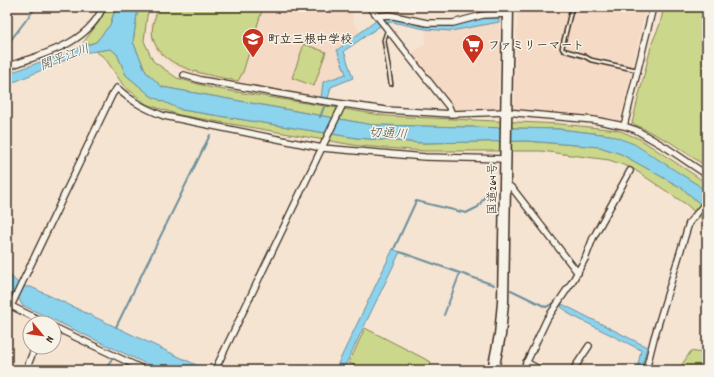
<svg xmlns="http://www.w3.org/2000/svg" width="714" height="377" font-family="Dekko,'Klee One',sans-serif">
<rect width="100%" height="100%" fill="#f6e4d3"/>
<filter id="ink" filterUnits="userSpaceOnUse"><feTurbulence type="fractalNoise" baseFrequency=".025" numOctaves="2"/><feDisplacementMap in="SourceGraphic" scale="8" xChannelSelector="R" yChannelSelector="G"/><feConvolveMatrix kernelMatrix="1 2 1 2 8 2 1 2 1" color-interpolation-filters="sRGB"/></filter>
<g filter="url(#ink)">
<path fill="#f5dac5" d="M 157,7 L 351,7 L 353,20 L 360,33 L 337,49 L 346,74 L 323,82 L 321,99 L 194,75 L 173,66 L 157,53 L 151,39 L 150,25 Z
M 375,7 L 412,7 L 394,15 L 381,17 Z
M 477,7 L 500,7 L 498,108 L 485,110 L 454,110 L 412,53 L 425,44 L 427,25 L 479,18 Z
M 518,7 L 646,7 L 620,121 L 587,116 L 514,109 Z"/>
<path fill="#cbd78a" stroke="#838054" d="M 105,7 L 116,7 L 110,25 L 96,42 L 80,47 L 101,19 Z
M 138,7 L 150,7 L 147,16 L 144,41 L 153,61 L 177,78 L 212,88 L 387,116 L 561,124 L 618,130 L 640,139 L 699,178 L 707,185 L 707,194 L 698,185 L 610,135 L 559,129 L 373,125 L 162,87 L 146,72 L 133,42 Z
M 159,7 L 263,7 L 243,72 L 238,81 C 209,75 145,67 153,24 C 154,19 157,13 159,7 Z
M 664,7 L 707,7 L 707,167 L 670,142 L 632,123 L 652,43 L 660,24 Z
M 304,44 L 326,52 L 314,86 L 292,78 Z
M 111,49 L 117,54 L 126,75 L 151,96 L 182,110 L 357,138 L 423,143 L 527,141 L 600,147 L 621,154 L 682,188 L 707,210 L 707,224 L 687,205 L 632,168 L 609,160 L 541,151 L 425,151 L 359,146 L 179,115 L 146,104 L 123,85 L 105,58 L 95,51 Z
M 365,328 L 431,362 L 429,370 L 364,370 L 349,363 Z
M 691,351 L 702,353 L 707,357 L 707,370 L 679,369 Z"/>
<path fill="#8cd3ee" stroke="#6c8f9b" d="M 116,7 L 138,7 L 133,42 L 146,72 L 162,87 L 373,125 L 559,129 L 610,135 L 634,144 L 698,185 L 707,194 L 707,210 L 682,188 L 621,154 L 600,147 L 527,141 L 423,143 L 357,138 L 182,110 L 151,96 L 126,75 L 117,54 L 111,49 L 82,53 L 7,85 L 7,74 L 96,42 L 110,25 Z
M 387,16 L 427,25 L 480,18 L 499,18 L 499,22 L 451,31 L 425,29 L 392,22 L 383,24 L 344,51 L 353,78 L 331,87 L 328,99 L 321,99 L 323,82 L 346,74 L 337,50 L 381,17 Z
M 393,249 L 400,252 L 343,370 L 335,370 Z
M 7,274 C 17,279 18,288 31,287 L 207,370 L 159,370 L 22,305 L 19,299 L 14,296 L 7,297 Z
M 562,304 L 647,347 L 641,370 L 637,370 L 641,350 L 569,314 L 567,311 L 561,307 Z"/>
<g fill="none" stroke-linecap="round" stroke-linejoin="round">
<path stroke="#6c8f9b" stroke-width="2" d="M 696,7 L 707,10
M 7,45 L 36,7
M 320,117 L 324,107
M 394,249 L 416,201 L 466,213 L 478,207 L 493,184
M 400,252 L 494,285
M 511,290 L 546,307 L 554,303
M 444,315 L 460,273
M 116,327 L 210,135
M 106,370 L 111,360"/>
<g stroke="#3b2a1e" stroke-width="5.5">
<path id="lane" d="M 572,7 L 562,48 L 563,50 L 584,56 L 591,60 L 637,70
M 387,31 L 384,40 L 391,84"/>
</g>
<g stroke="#3b2a1e" stroke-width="8">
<path id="street" d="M 370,7 L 449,107 L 452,114
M 379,16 L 389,15 L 427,23 L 453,23 L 483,15 L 508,14
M 7,67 C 43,53 86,46 103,7
M 184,75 L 201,80 L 315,100 L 386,110 L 452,114 L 506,112 L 594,120 L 624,126 L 636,130 L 667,148 L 707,175
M 624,126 L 653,7
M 506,183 L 513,189 L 578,273
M 46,323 L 11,306 L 112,95 L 117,88 C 132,102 146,109 164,116 L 322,148 L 425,157 L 506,159
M 54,327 L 145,370
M 526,362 L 540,370
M 26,370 L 35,347
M 215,370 L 343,104
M 348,370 L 356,370
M 523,370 L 547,319 L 572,282 L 585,259 L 593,238 L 630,171
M 573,370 L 589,346
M 646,370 L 654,338 L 689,223 L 707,201"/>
</g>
<g stroke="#3b2a1e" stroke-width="13">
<path id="highway" d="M 493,370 L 500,335 L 503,302 L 508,7"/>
</g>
<use href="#lane" stroke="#f7f3e8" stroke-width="2.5"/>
<use href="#street" stroke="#f7f3e8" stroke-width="5.5"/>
<use href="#highway" stroke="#f7f3e8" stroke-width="10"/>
</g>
</g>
<defs>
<g id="school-pin" transform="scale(1.15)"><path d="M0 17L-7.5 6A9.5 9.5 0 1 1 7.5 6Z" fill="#c8321e" stroke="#f7f3e8"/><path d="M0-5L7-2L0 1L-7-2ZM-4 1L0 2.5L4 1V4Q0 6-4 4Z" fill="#fff"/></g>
<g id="supermarket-pin" transform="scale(1.15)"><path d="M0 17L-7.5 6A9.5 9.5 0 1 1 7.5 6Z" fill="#c8321e" stroke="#f7f3e8"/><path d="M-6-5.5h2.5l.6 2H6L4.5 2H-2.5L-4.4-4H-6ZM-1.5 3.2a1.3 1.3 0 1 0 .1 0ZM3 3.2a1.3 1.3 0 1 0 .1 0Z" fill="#fff"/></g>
</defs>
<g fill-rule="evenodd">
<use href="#school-pin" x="253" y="39"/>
<use href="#supermarket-pin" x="473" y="45"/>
</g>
<g text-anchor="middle" stroke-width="3" stroke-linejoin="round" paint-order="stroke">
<g font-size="12" font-weight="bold" fill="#3b2a1e" stroke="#f7f3e8" text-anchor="start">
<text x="268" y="43">町立三根中学校</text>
<text x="488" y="49">ファミリーマート</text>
</g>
<g font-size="12" fill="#3b2a1e" stroke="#f7f3e8">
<text transform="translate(492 189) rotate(-90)" y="4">国道264号</text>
</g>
<g font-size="13" font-style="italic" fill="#4f5452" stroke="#f7f3e8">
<text transform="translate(64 56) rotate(-21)" y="5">開平江川</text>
<text transform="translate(388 132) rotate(4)" y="5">切通川</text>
</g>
</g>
<rect width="714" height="377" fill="none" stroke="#f7f3e8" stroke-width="24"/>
<rect x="12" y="12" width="690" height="353" fill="none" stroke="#3b2a1e" stroke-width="1.5" filter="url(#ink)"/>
<g transform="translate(42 335) rotate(119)"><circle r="19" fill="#f7f3e8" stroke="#aca397"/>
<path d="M0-3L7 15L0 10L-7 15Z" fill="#c8321e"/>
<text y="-6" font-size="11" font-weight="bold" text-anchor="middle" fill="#3b2a1e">N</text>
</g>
</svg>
